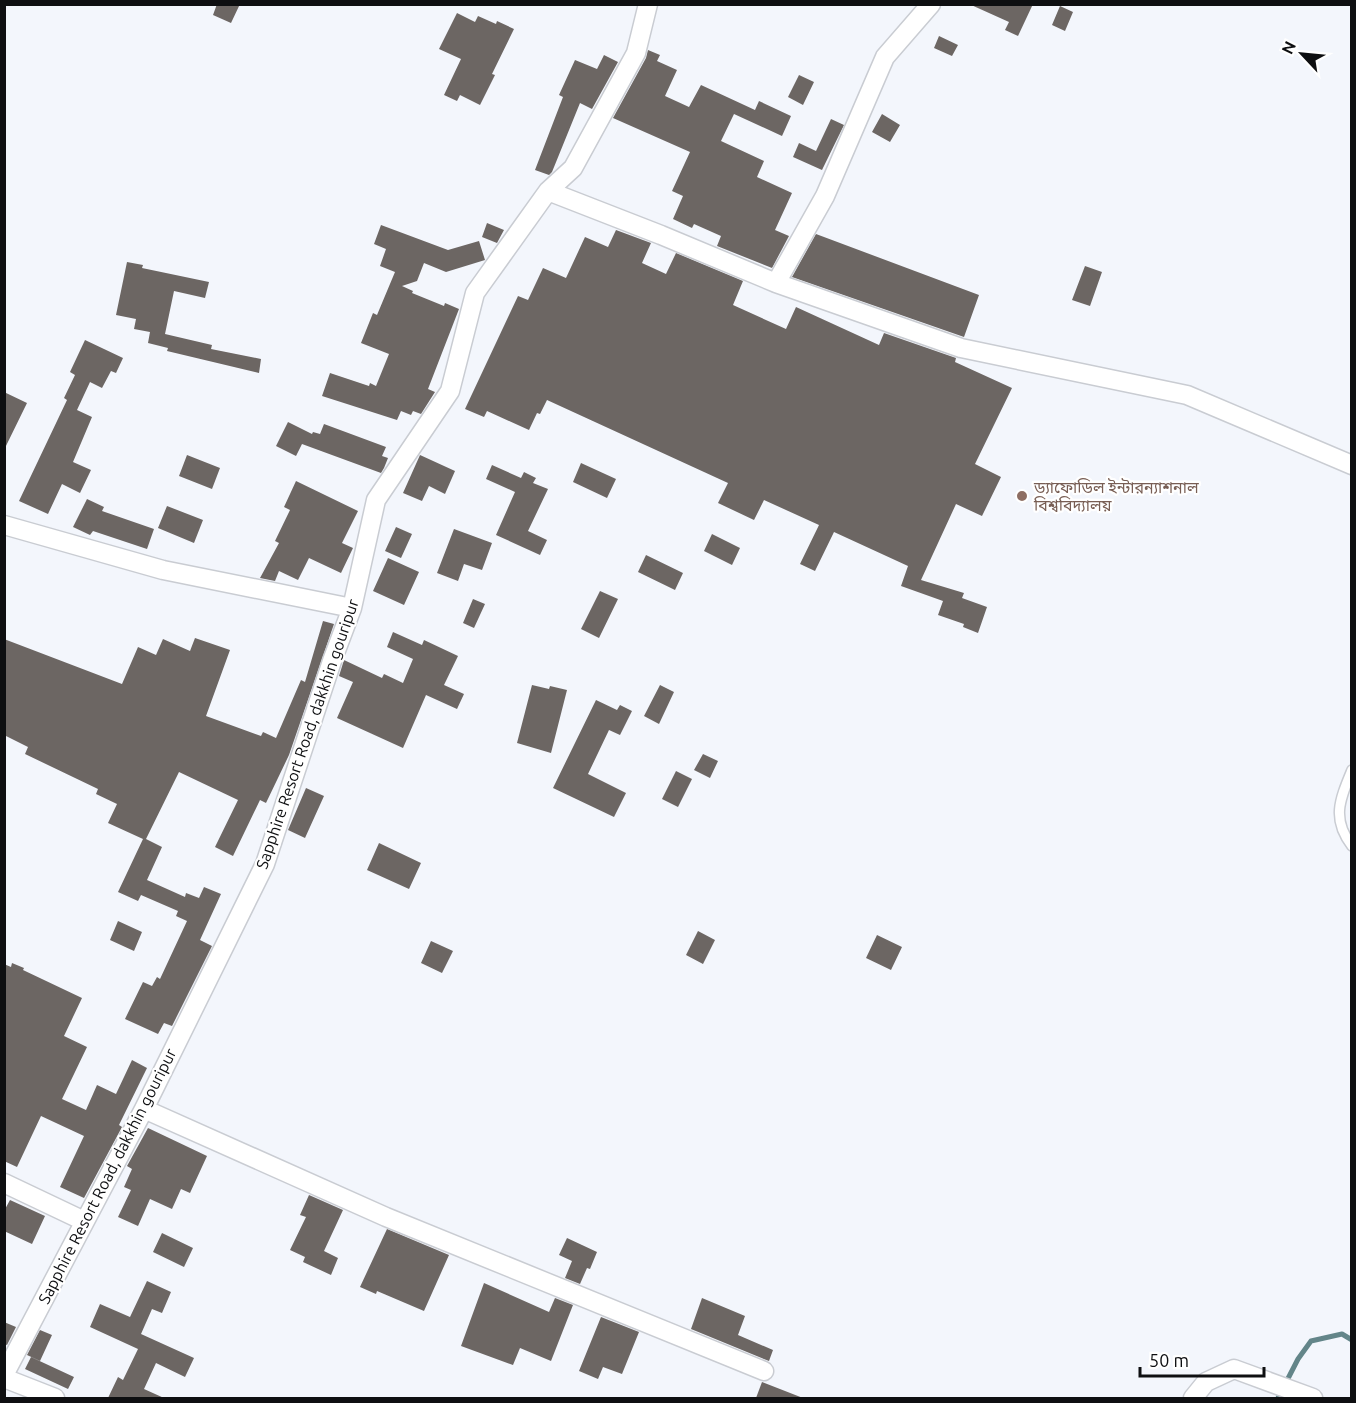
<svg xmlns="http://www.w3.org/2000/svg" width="1356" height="1403" font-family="Ubuntu,'Noto Sans Bengali',sans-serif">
<rect width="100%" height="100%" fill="#f3f6fc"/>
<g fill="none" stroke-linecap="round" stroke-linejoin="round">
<path stroke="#638589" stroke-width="5" d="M 1278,1398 L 1298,1359 L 1311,1341 L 1342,1334 L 1352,1340"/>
</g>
<path fill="#6c6663" d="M 217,4 L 240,4 L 231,23 L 213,15 Z
M 969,4 L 1033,4 L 1018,36 L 1005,30 L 1009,22 Z
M 1060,6 L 1073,12 L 1065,31 L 1052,25 Z
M 457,13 L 475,22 L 478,16 L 496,24 L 497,21 L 514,29 L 492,74 L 495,75 L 480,105 L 460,95 L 457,101 L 444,95 L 461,59 L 439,49 Z
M 939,36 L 958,45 L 952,56 L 934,48 Z
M 648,50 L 660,55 L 657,61 L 677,70 L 665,96 L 689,107 L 701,85 L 755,110 L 759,101 L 791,116 L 782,136 L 734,114 L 721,141 L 764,161 L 757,177 L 792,193 L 775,230 L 789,236 L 772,268 L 717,246 L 721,236 L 694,224 L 692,228 L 673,219 L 683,196 L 672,191 L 690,152 L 613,118 L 646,58 Z
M 604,55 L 618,62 L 592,109 L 580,103 L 552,172 L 549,175 L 535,170 L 563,97 L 559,95 L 575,60 L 597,69 Z
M 799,75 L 814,82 L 803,105 L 788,97 Z
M 882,114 L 900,125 L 890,142 L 872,132 Z
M 831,119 L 844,125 L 822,170 L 793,157 L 799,143 L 816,151 Z
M 487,223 L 504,230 L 497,243 L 482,237 Z
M 381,225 L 448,250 L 479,241 L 485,260 L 446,272 L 424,263 L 417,281 L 402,286 L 413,291 L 412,293 L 444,306 L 445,303 L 459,309 L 428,389 L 435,392 L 421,414 L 413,411 L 411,415 L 401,411 L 397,420 L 322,396 L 330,373 L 369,386 L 370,383 L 376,386 L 389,354 L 361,343 L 373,313 L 377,315 L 395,272 L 380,266 L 386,249 L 374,244 Z
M 616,230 L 651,243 L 642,263 L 666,274 L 676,253 L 743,281 L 733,305 L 786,329 L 796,307 L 879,345 L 884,333 L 956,358 L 955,362 L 1012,388 L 975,464 L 1001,477 L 982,516 L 956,504 L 921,580 L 964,593 L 962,598 L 987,607 L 978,633 L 963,627 L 964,624 L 938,615 L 943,601 L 901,586 L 908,566 L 834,532 L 815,571 L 800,564 L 819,525 L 764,500 L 754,520 L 718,503 L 728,483 L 547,400 L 540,414 L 537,413 L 529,430 L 487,411 L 484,417 L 465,409 L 518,296 L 528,300 L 543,268 L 566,278 L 585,237 L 608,247 Z
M 816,234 L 979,295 L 964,337 L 792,277 Z
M 127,262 L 143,265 L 142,268 L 209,282 L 205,298 L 174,291 L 165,334 L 212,345 L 211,349 L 261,359 L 259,373 L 167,351 L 168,348 L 148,343 L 150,332 L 134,329 L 136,319 L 116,315 Z
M 1085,266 L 1102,272 L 1090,306 L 1072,300 Z
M 85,340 L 123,358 L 116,373 L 111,371 L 102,388 L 90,382 L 77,410 L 92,417 L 73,462 L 91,470 L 80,493 L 62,484 L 48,514 L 19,501 L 67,400 L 64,398 L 75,375 L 70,372 Z
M 4,392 L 27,403 L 4,450 Z
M 288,422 L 312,434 L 313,432 L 320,434 L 324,424 L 386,447 L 382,456 L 388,458 L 384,468 L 381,473 L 302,444 L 296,456 L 276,446 Z
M 187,455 L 220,468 L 212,489 L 179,476 Z
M 420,455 L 455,471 L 445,494 L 429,486 L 422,501 L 403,493 Z
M 581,463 L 616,479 L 607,498 L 573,482 Z
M 492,465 L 521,478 L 524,472 L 536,478 L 533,483 L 548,489 L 528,531 L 547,540 L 540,555 L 496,535 L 515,492 L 486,479 Z
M 296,481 L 358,511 L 342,543 L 353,548 L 341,573 L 309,558 L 298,580 L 279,571 L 275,581 L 260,578 L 279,543 L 275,541 L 290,510 L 284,507 Z
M 87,499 L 104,507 L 102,511 L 154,529 L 147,549 L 93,531 L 90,535 L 73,527 Z
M 167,506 L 203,520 L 194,543 L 158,528 Z
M 396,527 L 412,534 L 401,558 L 385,551 Z
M 454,529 L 492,543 L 482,570 L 464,564 L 458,581 L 437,573 Z
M 712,534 L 740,548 L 732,565 L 704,551 Z
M 646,555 L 683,573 L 675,590 L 638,572 Z
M 388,558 L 419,572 L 404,605 L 373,591 Z
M 600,591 L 618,599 L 599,638 L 581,629 Z
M 473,599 L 485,604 L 474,628 L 463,623 Z
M 323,621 L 334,624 L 289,755 L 266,803 L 260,800 L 233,856 L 215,847 L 238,800 L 179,772 L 146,839 L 162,847 L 147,880 L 185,897 L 186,893 L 199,898 L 204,887 L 221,894 L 200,940 L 212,946 L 172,1026 L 164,1023 L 158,1034 L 125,1019 L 143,982 L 152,986 L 157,977 L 160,979 L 187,921 L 176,916 L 178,911 L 141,895 L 138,901 L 118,892 L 143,839 L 108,823 L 117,804 L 96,794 L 98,789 L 25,754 L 28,747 L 4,735 L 4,639 L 122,684 L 138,647 L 156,655 L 163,639 L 190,651 L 195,638 L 230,650 L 206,716 L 261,736 L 263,732 L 276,738 L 301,680 L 305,682 Z
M 393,632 L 422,645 L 424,640 L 458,656 L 444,685 L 464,694 L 457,709 L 426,695 L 403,748 L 337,718 L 353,682 L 339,676 L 344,660 L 382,678 L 384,674 L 403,683 L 413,659 L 387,647 Z
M 532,685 L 549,689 L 550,686 L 567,690 L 551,753 L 517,743 Z
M 660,685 L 674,692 L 659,724 L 644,716 Z
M 596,700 L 617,710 L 620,705 L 632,711 L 620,735 L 609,730 L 588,774 L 626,793 L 614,817 L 553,788 Z
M 703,754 L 718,761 L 710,778 L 694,770 Z
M 676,771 L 692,779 L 678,807 L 662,799 Z
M 306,788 L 324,796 L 305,838 L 288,830 Z
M 379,843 L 421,863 L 409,889 L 367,870 Z
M 118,921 L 142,932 L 134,951 L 110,940 Z
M 698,931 L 715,940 L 703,964 L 686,955 Z
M 877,935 L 902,947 L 891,970 L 866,958 Z
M 431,941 L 453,951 L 442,973 L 421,963 Z
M 12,963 L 24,968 L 23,970 L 82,998 L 64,1036 L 87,1047 L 62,1099 L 86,1110 L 97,1085 L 116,1094 L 132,1060 L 147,1068 L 119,1125 L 122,1127 L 84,1198 L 60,1187 L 84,1136 L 41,1116 L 17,1167 L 4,1161 L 4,964 L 11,967 Z
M 148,1128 L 207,1156 L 190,1193 L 181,1189 L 172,1209 L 150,1199 L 138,1226 L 118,1217 L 131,1190 L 124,1187 L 132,1169 L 127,1166 Z
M 309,1195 L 343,1210 L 324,1251 L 338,1258 L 331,1275 L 303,1262 L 305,1257 L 290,1250 L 306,1217 L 300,1215 Z
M 10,1200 L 45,1216 L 32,1244 L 4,1231 L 4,1211 Z
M 387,1229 L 449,1255 L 424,1311 L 377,1291 L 376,1294 L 360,1287 Z
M 162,1233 L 193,1248 L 184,1267 L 153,1252 Z
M 567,1238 L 597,1252 L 590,1269 L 587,1268 L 580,1284 L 565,1278 L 572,1261 L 559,1255 Z
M 147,1281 L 171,1292 L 162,1313 L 152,1309 L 141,1334 L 194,1358 L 185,1377 L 156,1363 L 144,1389 L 164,1398 L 108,1398 L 118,1377 L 123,1380 L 138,1349 L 90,1327 L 100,1304 L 130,1317 Z
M 484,1283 L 549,1312 L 555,1298 L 573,1305 L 551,1361 L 520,1348 L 513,1365 L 461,1346 Z
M 702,1298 L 745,1316 L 738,1335 L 773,1350 L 769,1361 L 691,1329 Z
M 601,1317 L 639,1332 L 622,1374 L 603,1367 L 598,1379 L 579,1371 Z
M 4,1322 L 16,1327 L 7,1345 L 4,1344 Z
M 40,1330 L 52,1335 L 40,1361 L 27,1355 Z
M 31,1357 L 74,1377 L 68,1389 L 25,1369 Z
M 762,1382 L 803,1398 L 756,1398 Z"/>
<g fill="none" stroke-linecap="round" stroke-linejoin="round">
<g stroke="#c9ccd2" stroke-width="12">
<path id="service" d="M 1352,770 C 1340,799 1331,819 1352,846"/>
</g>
<g stroke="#c9ccd2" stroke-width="21">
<path id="minor" d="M 931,4 L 885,57 L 825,196 L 776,283 L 961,348 L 1187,395 L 1352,465
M 548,191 L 661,235 L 776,283
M 4,525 L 163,570 L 352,608
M 144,1109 L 386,1217 L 764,1371
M 4,1183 L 84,1221
M 4,1375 L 144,1109 L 265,864 L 332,661 L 352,608 L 376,500 L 450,391 L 475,293 L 548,191 L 573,168 L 636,53 L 648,4
M 4,1378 L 55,1398
M 1193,1398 L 1206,1382 L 1234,1369 L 1313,1398"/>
</g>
<use href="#service" stroke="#fff" stroke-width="9"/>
<use href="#minor" stroke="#fff" stroke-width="18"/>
</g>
<circle fill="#8d6e63" stroke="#fff" stroke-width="2" cx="1022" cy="496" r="6"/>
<g text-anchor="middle" stroke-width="4.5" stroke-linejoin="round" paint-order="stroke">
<g font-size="16" fill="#785e54" stroke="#fff" text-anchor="start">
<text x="1034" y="493">ড্যাফোডিল ইন্টারন্যাশনাল<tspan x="1034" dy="18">বিশ্ববিদ্যালয়</tspan></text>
</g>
<g font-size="16" fill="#0e0f11" stroke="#fff">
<text transform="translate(307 734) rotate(-71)" y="6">Sapphire Resort Road, dakkhin gouripur</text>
<text transform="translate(107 1176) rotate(-63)" y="6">Sapphire Resort Road, dakkhin gouripur</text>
</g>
</g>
<rect width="1356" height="1403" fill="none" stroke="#0e0f11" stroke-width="12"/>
<g transform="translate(1302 54) rotate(296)" stroke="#ffffff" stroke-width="4.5" paint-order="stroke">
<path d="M0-4.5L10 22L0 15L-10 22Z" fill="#0e0f11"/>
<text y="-9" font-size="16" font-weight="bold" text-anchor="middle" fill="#0e0f11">N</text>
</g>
<path d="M1140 1367v9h124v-9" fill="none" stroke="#0e0f11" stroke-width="3"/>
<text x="1149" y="1367" font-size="18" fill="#0e0f11" stroke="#ffffff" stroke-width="4.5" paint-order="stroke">50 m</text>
</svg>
